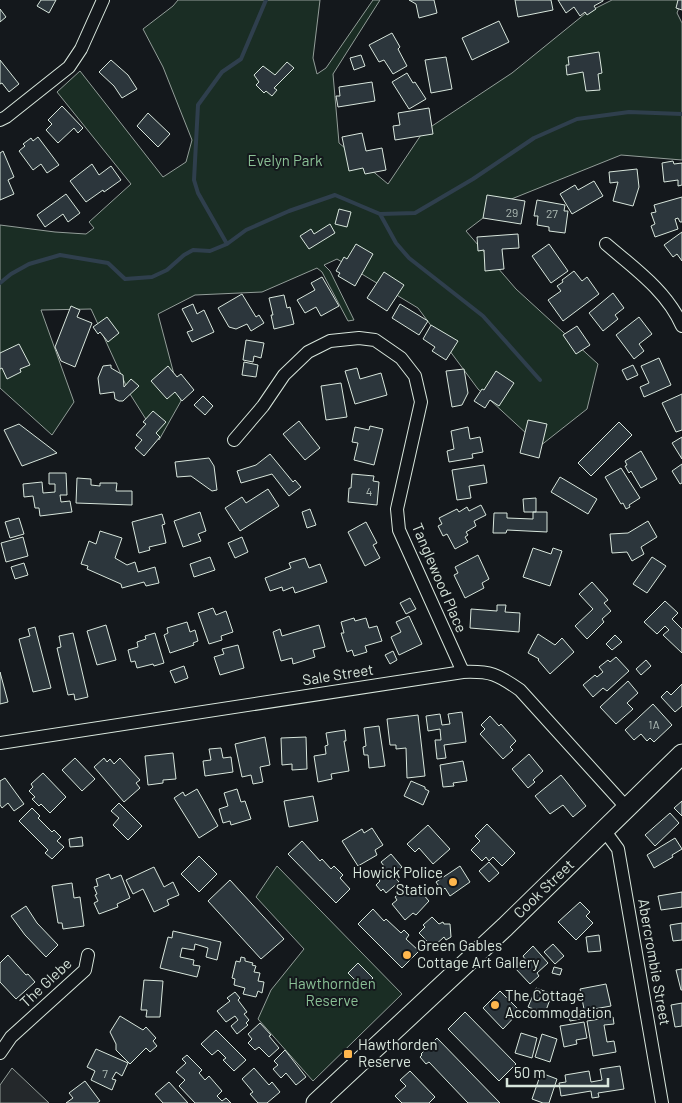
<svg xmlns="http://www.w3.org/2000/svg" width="682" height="1103" font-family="Barlow,sans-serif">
<rect width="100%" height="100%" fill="#14181c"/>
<path fill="#1a2d24" stroke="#939e99" d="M 178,0 L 320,0 L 313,58 L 317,74 L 326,68 L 373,0 L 380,0 L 333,74 L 339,143 L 388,184 L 423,132 L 512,73 L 586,13 L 612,0 L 682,0 L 677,13 L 682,23 L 682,160 L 621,155 L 504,202 L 466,231 L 516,289 L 598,364 L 587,409 L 540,446 L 478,389 L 418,308 L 337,259 L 324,265 L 330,271 L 354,320 L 348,321 L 322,272 L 317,268 L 262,292 L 195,295 L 158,314 L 181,401 L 159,440 L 130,394 L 91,309 L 41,310 L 74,402 L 52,435 L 0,388 L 0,225 L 55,232 L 86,234 L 94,228 L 89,222 L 131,184 L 57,92 L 80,71 L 163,177 L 186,162 L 192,140 L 163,67 L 143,29 L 173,6 Z
M 277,866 L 402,994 L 313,1081 L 258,1019 L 271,990 L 304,949 L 256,897 Z"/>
<path fill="#24282b" stroke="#939e99" d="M 12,1068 L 49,1103 L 0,1103 L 0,1085 Z"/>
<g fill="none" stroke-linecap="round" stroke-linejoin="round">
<path stroke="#2f3f4d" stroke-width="4" d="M 380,214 L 396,243 L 409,258 L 483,316 L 540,380
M 227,244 L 198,193 L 194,180 L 198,105 L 222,72 L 241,59 L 266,0
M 0,283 L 11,274 L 29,264 L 60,255 L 108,263 L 125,279 L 152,277 L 167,270 L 184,255 L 193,250 L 210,251 L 227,244 L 246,230 L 289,211 L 335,195 L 380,214 L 415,213 L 473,179 L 534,138 L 577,119 L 629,112 L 682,114"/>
</g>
<path fill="#2c363c" stroke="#d8e6dc" d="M 41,0 L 56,0 L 49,13 L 37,6 Z
M 409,0 L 434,0 L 437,13 L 419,18 L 416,4 Z
M 515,0 L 551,0 L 553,10 L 518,17 Z
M 558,0 L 603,0 L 603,1 L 594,6 L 596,9 L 587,15 L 585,12 L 580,16 L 574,7 L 566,13 Z
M 678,0 L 682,0 L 682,10 L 676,8 Z
M 0,9 L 6,17 L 0,22 Z
M 499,21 L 509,42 L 472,60 L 462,38 Z
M 392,33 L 400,47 L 398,49 L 407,66 L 393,74 L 384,60 L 379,62 L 369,45 Z
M 599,52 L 602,73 L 598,74 L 600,90 L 586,91 L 583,72 L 567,75 L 566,65 L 569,65 L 568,57 Z
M 361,55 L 365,66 L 354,70 L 350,58 Z
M 446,57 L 452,89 L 431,93 L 425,60 Z
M 0,60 L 19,84 L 9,92 L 2,83 L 0,84 Z
M 111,60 L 128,75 L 137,89 L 122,98 L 114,86 L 99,72 Z
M 287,62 L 294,68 L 274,88 L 277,90 L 272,96 L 266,91 L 264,93 L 256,85 L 259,82 L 254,75 L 263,66 L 275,75 Z
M 407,73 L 413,83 L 415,82 L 426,99 L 409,109 L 392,82 Z
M 372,82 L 375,101 L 338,107 L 336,96 L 340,96 L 339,87 Z
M 62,106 L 83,128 L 78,133 L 74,128 L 58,143 L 46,130 L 52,124 L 48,120 Z
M 429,108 L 433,134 L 395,140 L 393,126 L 400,125 L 398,113 Z
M 148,113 L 170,134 L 158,147 L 137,126 Z
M 362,133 L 366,151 L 382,148 L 386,170 L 365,174 L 363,168 L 349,171 L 342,137 Z
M 38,137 L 59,165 L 47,173 L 41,164 L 33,170 L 19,151 L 25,146 L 23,144 L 31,138 L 33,141 Z
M 3,151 L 14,177 L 8,180 L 14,194 L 0,200 L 0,153 Z
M 673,161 L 674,164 L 682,163 L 682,185 L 678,186 L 678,180 L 664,182 L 662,163 Z
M 92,164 L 99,175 L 111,166 L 121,180 L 104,192 L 103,190 L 86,202 L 70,181 Z
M 637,169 L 639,187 L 633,206 L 613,201 L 618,182 L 610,183 L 609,172 Z
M 594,181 L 603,196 L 572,214 L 560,194 L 575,185 L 578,190 Z
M 66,194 L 80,213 L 68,222 L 63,214 L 45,227 L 37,215 Z
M 487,195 L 525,201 L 521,224 L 483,218 Z
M 682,197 L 682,222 L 680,222 L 678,218 L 675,219 L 678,229 L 655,237 L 651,226 L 655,224 L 651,213 L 656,212 L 654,205 Z
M 537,200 L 565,205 L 564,211 L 568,211 L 565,233 L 549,231 L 549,227 L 537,225 L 538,216 L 534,216 Z
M 339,209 L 351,212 L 347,227 L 335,224 Z
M 330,224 L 335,233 L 309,249 L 300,236 L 311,229 L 314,234 Z
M 682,232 L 682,261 L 677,254 L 673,257 L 664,245 Z
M 518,234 L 519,248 L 502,249 L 504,269 L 485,271 L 484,250 L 478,251 L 477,237 Z
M 356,244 L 373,254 L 355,286 L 338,276 L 340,273 L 336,271 L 344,257 L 347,259 Z
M 549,244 L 568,271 L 551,283 L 532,256 Z
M 574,271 L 582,281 L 587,277 L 599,294 L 563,321 L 548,300 L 561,291 L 557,286 L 563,282 L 562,280 Z
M 384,272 L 404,285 L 387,311 L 367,298 Z
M 322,277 L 339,306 L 321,316 L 316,307 L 305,313 L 297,300 L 315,290 L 311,283 Z
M 613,293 L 624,308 L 615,315 L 618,319 L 603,331 L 589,313 Z
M 242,294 L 256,317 L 259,315 L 264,323 L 251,331 L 247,324 L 236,329 L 229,327 L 218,308 Z
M 284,295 L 287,308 L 290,307 L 294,324 L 274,329 L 271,315 L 273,315 L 269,298 Z
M 193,304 L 197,314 L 204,310 L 214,332 L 192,342 L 187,332 L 193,330 L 182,309 Z
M 400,304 L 428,321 L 419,335 L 392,318 Z
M 71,306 L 80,310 L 77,317 L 92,323 L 75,367 L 61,361 L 55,347 Z
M 107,317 L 119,333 L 108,342 L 100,332 L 98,334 L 93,327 Z
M 639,317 L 652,334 L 639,344 L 644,351 L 634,359 L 616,335 Z
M 431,325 L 458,341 L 446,360 L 432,351 L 435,347 L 423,339 Z
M 577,326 L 590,345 L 576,354 L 563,335 Z
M 246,340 L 264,343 L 261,358 L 254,356 L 253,362 L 243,360 Z
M 19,344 L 30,365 L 20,369 L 21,372 L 7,379 L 2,368 L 0,369 L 0,353 Z
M 659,358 L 671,385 L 644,397 L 640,387 L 649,383 L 641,366 Z
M 244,362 L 258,365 L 256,377 L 242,375 Z
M 111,365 L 111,368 L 123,375 L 124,387 L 131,379 L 139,386 L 123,401 L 119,401 L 115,399 L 114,392 L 100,394 L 98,378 L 103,366 Z
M 633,365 L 638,375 L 627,380 L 622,370 Z
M 168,366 L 177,377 L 181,374 L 194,390 L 182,401 L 175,392 L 167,399 L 151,381 Z
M 357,368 L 360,379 L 381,373 L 387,395 L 355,404 L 345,371 Z
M 464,369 L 468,393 L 462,405 L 452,407 L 446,371 Z
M 496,371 L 514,383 L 499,406 L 490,400 L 485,408 L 474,401 L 482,389 L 484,390 Z
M 341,383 L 347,417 L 326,420 L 321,386 Z
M 682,394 L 682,430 L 676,432 L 662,403 Z
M 203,396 L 213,406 L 205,415 L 194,405 Z
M 153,411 L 166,422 L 156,433 L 160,437 L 144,456 L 135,448 L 142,440 L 136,435 L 146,424 L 143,422 Z
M 528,420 L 547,424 L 539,458 L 520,453 Z
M 299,421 L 320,448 L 305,460 L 283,434 Z
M 619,422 L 632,435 L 591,476 L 578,463 Z
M 19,424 L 57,453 L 22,466 L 4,430 Z
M 370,426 L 383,429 L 374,465 L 354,460 L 358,443 L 352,442 L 355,427 L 369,430 Z
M 468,427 L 470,439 L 480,437 L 483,452 L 472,454 L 473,458 L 449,462 L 447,451 L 454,449 L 451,431 Z
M 682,437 L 682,459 L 672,443 Z
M 641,451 L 657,479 L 641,488 L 631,471 L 629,473 L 625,466 L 627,465 L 625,461 Z
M 270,454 L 293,482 L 295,480 L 301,487 L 289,496 L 272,474 L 241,483 L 237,471 L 256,465 Z
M 209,458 L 214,466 L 217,490 L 212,491 L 191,476 L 177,477 L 175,462 Z
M 682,464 L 682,483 L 680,484 L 672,471 Z
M 484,465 L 487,483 L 469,486 L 471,498 L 457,500 L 452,470 Z
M 621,468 L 640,498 L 629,505 L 630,507 L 626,509 L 623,503 L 621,504 L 605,477 Z
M 49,473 L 66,473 L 67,495 L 60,495 L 61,502 L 70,501 L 72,512 L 40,516 L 39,508 L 35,508 L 33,496 L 24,497 L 23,484 L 42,482 L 43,493 L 55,492 L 55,484 L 49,484 Z
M 352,474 L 374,476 L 373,481 L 379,482 L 377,505 L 348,502 L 349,488 L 351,488 Z
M 560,477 L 597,499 L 588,514 L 551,492 Z
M 77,478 L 91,479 L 91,485 L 100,486 L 100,483 L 117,483 L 116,491 L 132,491 L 132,505 L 76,503 Z
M 268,489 L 279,506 L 240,531 L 225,508 L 242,497 L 246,503 Z
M 536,498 L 536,512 L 524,512 L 523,499 Z
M 481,505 L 486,515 L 474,521 L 476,526 L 466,532 L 468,535 L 465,537 L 468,542 L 455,549 L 447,534 L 443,536 L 438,526 L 442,524 L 439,518 L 457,509 L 459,512 L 467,507 L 469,511 Z
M 310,509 L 316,525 L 307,528 L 302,512 Z
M 200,512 L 206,531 L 198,534 L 201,541 L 183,547 L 174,521 Z
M 533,512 L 547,512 L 547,532 L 507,530 L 506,533 L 493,533 L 494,513 L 507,513 L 507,518 L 533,519 Z
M 162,514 L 165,524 L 162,525 L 166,543 L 149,547 L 150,550 L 139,553 L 132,522 Z
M 19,518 L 24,534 L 10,538 L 5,522 Z
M 648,521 L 657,537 L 641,547 L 644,554 L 632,561 L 627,552 L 612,553 L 610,534 L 628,533 Z
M 366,522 L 377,543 L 373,545 L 380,558 L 365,566 L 348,532 Z
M 100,531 L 122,538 L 115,558 L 127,565 L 135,562 L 138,572 L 155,567 L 159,583 L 146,586 L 144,582 L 122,588 L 121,584 L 87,569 L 88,566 L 81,564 L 89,541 L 96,544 Z
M 23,537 L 28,556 L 6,562 L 1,543 Z
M 242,537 L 248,552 L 235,558 L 228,543 Z
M 533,548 L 551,554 L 553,548 L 562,551 L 550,586 L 523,577 Z
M 478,555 L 489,579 L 482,583 L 484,588 L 465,598 L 454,575 L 458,573 L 455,567 Z
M 210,557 L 215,570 L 194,577 L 190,564 Z
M 652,557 L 666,566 L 647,593 L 633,584 Z
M 305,558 L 309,568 L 320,564 L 327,582 L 295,593 L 293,587 L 283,591 L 282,587 L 270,591 L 265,578 L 291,568 L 289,563 Z
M 24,563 L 28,575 L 15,579 L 11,567 Z
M 592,582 L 608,600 L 604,603 L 611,611 L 602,619 L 604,622 L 587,639 L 575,626 L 593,609 L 579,594 Z
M 410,598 L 416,609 L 406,614 L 400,603 Z
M 665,601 L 678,613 L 672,619 L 682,629 L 682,653 L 663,635 L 669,630 L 665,626 L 657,634 L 644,622 Z
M 497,605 L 506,605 L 505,612 L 520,613 L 519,632 L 470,628 L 471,609 L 497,611 Z
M 213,608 L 216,615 L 226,611 L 233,632 L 221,636 L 222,640 L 209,644 L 198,613 Z
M 409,616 L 422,644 L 399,655 L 391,637 L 401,632 L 396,622 Z
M 354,618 L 355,621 L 366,618 L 369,628 L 377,626 L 382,641 L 365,646 L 367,652 L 354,656 L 352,650 L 347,652 L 341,633 L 344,633 L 341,622 Z
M 187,622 L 190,632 L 195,630 L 198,641 L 193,643 L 194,645 L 170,653 L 164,635 L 168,633 L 167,628 Z
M 106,625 L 116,660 L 97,665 L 87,631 Z
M 319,625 L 325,647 L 313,650 L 315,657 L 293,664 L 292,658 L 281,661 L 273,632 L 280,629 L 282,636 Z
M 35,627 L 51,688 L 33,692 L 19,639 L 30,636 L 28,629 Z
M 73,633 L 88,697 L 75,700 L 74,694 L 68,695 L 57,648 L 61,647 L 59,636 Z
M 155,633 L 164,663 L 154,666 L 153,664 L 137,668 L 135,661 L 131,662 L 128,650 L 138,647 L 137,642 L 146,639 L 145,636 Z
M 538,634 L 555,645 L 562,638 L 574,652 L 550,674 L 538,660 L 539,659 L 528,653 Z
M 615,635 L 622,642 L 612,650 L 606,644 Z
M 238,645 L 244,668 L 220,675 L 214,657 L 224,654 L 222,649 Z
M 393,651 L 397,660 L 390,664 L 385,655 Z
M 616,657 L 629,671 L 607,691 L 603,688 L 593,697 L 583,685 L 595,675 L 597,677 L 603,672 L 599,667 L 608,660 L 610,662 Z
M 646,660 L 651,666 L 641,675 L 636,669 Z
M 184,666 L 188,678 L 175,683 L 170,671 Z
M 0,672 L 8,702 L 0,704 Z
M 628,681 L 638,693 L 627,703 L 633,709 L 616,724 L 600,707 Z
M 682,684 L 682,706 L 675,712 L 661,697 L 667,691 L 671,695 Z
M 653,704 L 672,725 L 654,742 L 650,738 L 647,741 L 641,734 L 634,740 L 625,730 Z
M 462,712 L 466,742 L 444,745 L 446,758 L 437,759 L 435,740 L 441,740 L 440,729 L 428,731 L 426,716 L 440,714 L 442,725 L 450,724 L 448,714 Z
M 418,715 L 425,776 L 407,778 L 406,748 L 396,749 L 396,745 L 390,745 L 387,719 Z
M 490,716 L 499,726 L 501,724 L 516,741 L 510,747 L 513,750 L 503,759 L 480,734 L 485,729 L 481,725 Z
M 379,726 L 385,766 L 369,768 L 368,755 L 364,755 L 363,747 L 366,746 L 364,728 Z
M 345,730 L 346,741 L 344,741 L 349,771 L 331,774 L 332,779 L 318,782 L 314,756 L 326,754 L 325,746 L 328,745 L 326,733 Z
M 265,737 L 270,765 L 260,767 L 263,782 L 253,784 L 251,775 L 242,777 L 235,744 Z
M 306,737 L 307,769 L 292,770 L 292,764 L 282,765 L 281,738 Z
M 221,748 L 223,758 L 231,757 L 233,772 L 205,776 L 203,761 L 211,760 L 209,749 Z
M 173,753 L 176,779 L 163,780 L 163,783 L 148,785 L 145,756 Z
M 529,754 L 543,771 L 533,780 L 535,782 L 528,788 L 512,769 Z
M 75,758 L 95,779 L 82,791 L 62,770 Z
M 104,758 L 107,762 L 110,759 L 114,764 L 120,758 L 140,780 L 136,783 L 140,788 L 124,802 L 94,767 Z
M 463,761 L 467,781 L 453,783 L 454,786 L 443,787 L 440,765 Z
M 43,773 L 66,797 L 50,813 L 41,804 L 39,806 L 32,799 L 35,797 L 29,791 L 33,787 L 31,784 Z
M 561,775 L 586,806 L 573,817 L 563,805 L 550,814 L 535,796 Z
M 5,778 L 24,804 L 14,811 L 8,803 L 2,808 L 0,805 L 0,781 Z
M 411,781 L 425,787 L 425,789 L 429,791 L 423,805 L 404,796 Z
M 197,789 L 218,826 L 199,838 L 174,798 L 183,792 L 185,796 Z
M 237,789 L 241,802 L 245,801 L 251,819 L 231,825 L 230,821 L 223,823 L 219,809 L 228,806 L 224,793 Z
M 313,796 L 318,821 L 289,827 L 284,801 Z
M 682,801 L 682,816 L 674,808 Z
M 119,803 L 142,826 L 128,840 L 113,825 L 119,818 L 111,811 Z
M 32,808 L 40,816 L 38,818 L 52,832 L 54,830 L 61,837 L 57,841 L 64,847 L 52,859 L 45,853 L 48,850 L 19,821 Z
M 670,813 L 679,823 L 655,846 L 645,835 Z
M 487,824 L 515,853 L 502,866 L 493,857 L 489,861 L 486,857 L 482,861 L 471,850 L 480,841 L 475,836 Z
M 428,825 L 450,849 L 433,864 L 419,848 L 415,852 L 407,844 Z
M 372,828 L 383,845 L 375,850 L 377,855 L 358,866 L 342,841 L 362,829 L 364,833 Z
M 82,837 L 83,846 L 70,847 L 69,839 Z
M 675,838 L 682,849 L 672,855 L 673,857 L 654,868 L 647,855 Z
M 302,841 L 320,861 L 322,859 L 331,869 L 334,866 L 343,875 L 340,878 L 350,889 L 336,903 L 288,854 Z
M 391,854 L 402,867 L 393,875 L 399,882 L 386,893 L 383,889 L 381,891 L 376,885 L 380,881 L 376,876 L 380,873 L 378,871 L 384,866 L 381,862 Z
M 199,856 L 217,874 L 199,892 L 181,874 Z
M 489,862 L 499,873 L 489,882 L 479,871 Z
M 460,866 L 470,882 L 450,896 L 445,888 L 442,891 L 436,882 Z
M 154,867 L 164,887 L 173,882 L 179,895 L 167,900 L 169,905 L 154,912 L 143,889 L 133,894 L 126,880 Z
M 109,874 L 111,879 L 121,875 L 130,898 L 117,904 L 118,907 L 99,914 L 94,903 L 98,901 L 95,895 L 97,894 L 94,887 L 98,886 L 96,879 Z
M 230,880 L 284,939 L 261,959 L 208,901 Z
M 72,883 L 74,898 L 80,897 L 84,926 L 63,929 L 62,923 L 58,923 L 52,886 Z
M 405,888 L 412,896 L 416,893 L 417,895 L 421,892 L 429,901 L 416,915 L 413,913 L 405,920 L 392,904 L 397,900 L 395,897 Z
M 682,892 L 682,907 L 661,910 L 658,896 Z
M 580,902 L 590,912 L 586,916 L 593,923 L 576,940 L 558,922 Z
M 26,906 L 37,923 L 58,945 L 46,957 L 25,935 L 11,916 Z
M 373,909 L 384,921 L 386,919 L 401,933 L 404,930 L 409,935 L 406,939 L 419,951 L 402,968 L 358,924 Z
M 432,917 L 439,924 L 443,922 L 444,924 L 450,924 L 451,937 L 446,940 L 444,937 L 433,947 L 419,933 L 425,927 L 423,925 Z
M 682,923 L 682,940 L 673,941 L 670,925 Z
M 173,931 L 221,942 L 217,960 L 206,957 L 208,948 L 195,944 L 194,950 L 182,948 L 180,957 L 194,960 L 193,965 L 200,966 L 197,977 L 160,968 L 168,937 L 172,938 Z
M 599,935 L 601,951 L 588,952 L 586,937 Z
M 553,944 L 564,956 L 555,964 L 544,952 Z
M 533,946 L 548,963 L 537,973 L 539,976 L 530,984 L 515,968 L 525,959 L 523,956 Z
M 8,955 L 26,975 L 28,974 L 35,982 L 16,999 L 0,982 L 0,963 Z
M 241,957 L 245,958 L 245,961 L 253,963 L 252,965 L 256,966 L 254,972 L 260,973 L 258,981 L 264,982 L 262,993 L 258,991 L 256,997 L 243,994 L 245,988 L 234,985 L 235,979 L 232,978 L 236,961 L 240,962 Z
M 358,963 L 373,978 L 363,988 L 348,973 Z
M 554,967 L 562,969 L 560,975 L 552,973 Z
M 682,969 L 682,990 L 681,990 L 676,970 Z
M 144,980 L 163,981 L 160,1017 L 146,1017 L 147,1010 L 141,1010 Z
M 606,984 L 611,1006 L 594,1009 L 596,1016 L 570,1021 L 568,1013 L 584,1009 L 580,989 Z
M 536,988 L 552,994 L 545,1013 L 528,1007 Z
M 500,991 L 520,1011 L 503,1029 L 483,1008 Z
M 235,992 L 240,998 L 238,1000 L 247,1012 L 244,1014 L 249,1020 L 246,1023 L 248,1025 L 237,1034 L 231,1026 L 238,1020 L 235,1016 L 226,1022 L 217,1011 L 230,1001 L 227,998 Z
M 682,1003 L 682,1026 L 675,1027 L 671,1005 Z
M 465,1012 L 516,1064 L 499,1081 L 448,1029 Z
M 120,1016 L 143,1030 L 146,1027 L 156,1038 L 153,1041 L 157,1046 L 150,1052 L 146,1048 L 130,1064 L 116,1050 L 116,1044 L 110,1032 Z
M 613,1017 L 614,1024 L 604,1025 L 607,1042 L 614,1041 L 616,1052 L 593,1056 L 587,1021 Z
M 584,1022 L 587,1038 L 576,1040 L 577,1044 L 564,1047 L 560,1026 Z
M 260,1023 L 271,1035 L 269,1036 L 279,1048 L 269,1057 L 259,1047 L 255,1050 L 248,1043 L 252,1039 L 248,1034 Z
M 216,1030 L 246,1060 L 234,1071 L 223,1060 L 226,1058 L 218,1050 L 212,1055 L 201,1044 Z
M 521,1033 L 537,1038 L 532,1058 L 515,1053 Z
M 542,1034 L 557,1039 L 550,1062 L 535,1057 Z
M 437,1038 L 500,1103 L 468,1103 L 429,1062 L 426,1064 L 420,1057 L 422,1055 L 421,1054 Z
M 96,1049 L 128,1063 L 122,1076 L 116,1072 L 112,1079 L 116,1080 L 112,1090 L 91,1080 L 95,1071 L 87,1067 Z
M 285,1050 L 306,1077 L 296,1085 L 286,1073 L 281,1078 L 273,1069 L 278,1065 L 274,1061 Z
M 187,1055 L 202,1070 L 199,1073 L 205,1080 L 209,1076 L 222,1091 L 217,1096 L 222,1101 L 226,1098 L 231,1103 L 195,1103 L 179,1086 L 185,1080 L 176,1072 L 186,1063 L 182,1059 Z
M 620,1066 L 624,1089 L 598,1093 L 599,1097 L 592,1098 L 591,1091 L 561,1096 L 559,1083 L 566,1082 L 565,1075 L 589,1071 L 591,1082 L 602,1080 L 600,1069 Z
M 254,1068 L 269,1085 L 272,1082 L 280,1092 L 267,1103 L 258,1103 L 250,1094 L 253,1092 L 242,1079 Z
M 410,1071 L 435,1097 L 429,1103 L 402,1103 L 395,1096 L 406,1086 L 400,1080 Z
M 541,1073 L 557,1079 L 549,1103 L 543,1103 L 532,1099 Z
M 85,1081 L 100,1101 L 97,1103 L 66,1103 L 73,1098 L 69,1093 Z
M 169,1082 L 188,1103 L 163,1103 L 155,1094 Z"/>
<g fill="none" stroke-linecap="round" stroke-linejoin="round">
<g stroke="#d8e6dc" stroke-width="14">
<path id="minor" d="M 0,120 L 6,117 L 69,67 L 81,49 L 103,0
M 606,244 C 634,268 667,291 682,326
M 234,440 L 263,406 L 284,375 L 308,352 L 330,341 L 359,338 L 375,340 L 401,358 L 415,376 L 421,402 L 397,509 L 399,530 L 463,672
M 0,743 L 463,672 C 491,671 497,674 520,690 L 626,807
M 604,830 L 618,849 L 662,1103
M 0,1053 L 11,1037 L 85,970 L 88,955"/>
</g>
<g stroke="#d8e6dc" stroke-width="21">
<path id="primary" d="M 316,1103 L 505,927 L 682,754"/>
</g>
<use href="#minor" stroke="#14181c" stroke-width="12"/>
<use href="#primary" stroke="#14181c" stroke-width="19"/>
</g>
<g fill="#ffb74d" stroke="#14181c" stroke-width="2">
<circle cx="453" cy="882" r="5"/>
<circle cx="407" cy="955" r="5"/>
<circle cx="495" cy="1005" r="5"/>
<rect x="343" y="1049" width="10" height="10" rx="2.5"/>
</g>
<g text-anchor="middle" stroke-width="4" stroke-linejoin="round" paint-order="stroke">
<g font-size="12" fill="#adbab4">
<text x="512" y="217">29</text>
<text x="552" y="218">27</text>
<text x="369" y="496">4</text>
<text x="654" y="729">1A</text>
<text x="105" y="1078">7</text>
</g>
<g font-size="15" fill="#8ac095" stroke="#14181c">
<text x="285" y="166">Evelyn Park</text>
<text x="332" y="989">Hawthornden<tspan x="332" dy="17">Reserve</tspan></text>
</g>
<g font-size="15" fill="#d8e6dc" stroke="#14181c">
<text transform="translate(439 578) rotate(67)" y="5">Tanglewood Place</text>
<text transform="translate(338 675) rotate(-9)" y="5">Sale Street</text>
<text transform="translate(544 889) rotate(-44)" y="5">Cook Street</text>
<text transform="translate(654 962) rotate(80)" y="5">Abercrombie Street</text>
<text transform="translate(46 983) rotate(-43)" y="5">The Glebe</text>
</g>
<g font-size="15" fill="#d8e6dc" stroke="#14181c" text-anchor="start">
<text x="443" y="878" text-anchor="end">Howick Police<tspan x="443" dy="17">Station</tspan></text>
<text x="417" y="951">Green Gables<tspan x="417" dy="17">Cottage Art Gallery</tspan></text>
<text x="505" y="1001">The Cottage<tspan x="505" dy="17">Accommodation</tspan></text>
<text x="358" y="1050">Hawthorden<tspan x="358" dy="17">Reserve</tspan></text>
</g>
</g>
<path d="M507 1078v8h101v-8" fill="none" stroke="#d8e6dc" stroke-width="2.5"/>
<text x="514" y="1078" font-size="15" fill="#d8e6dc" stroke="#14181c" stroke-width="4" paint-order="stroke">50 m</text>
</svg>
